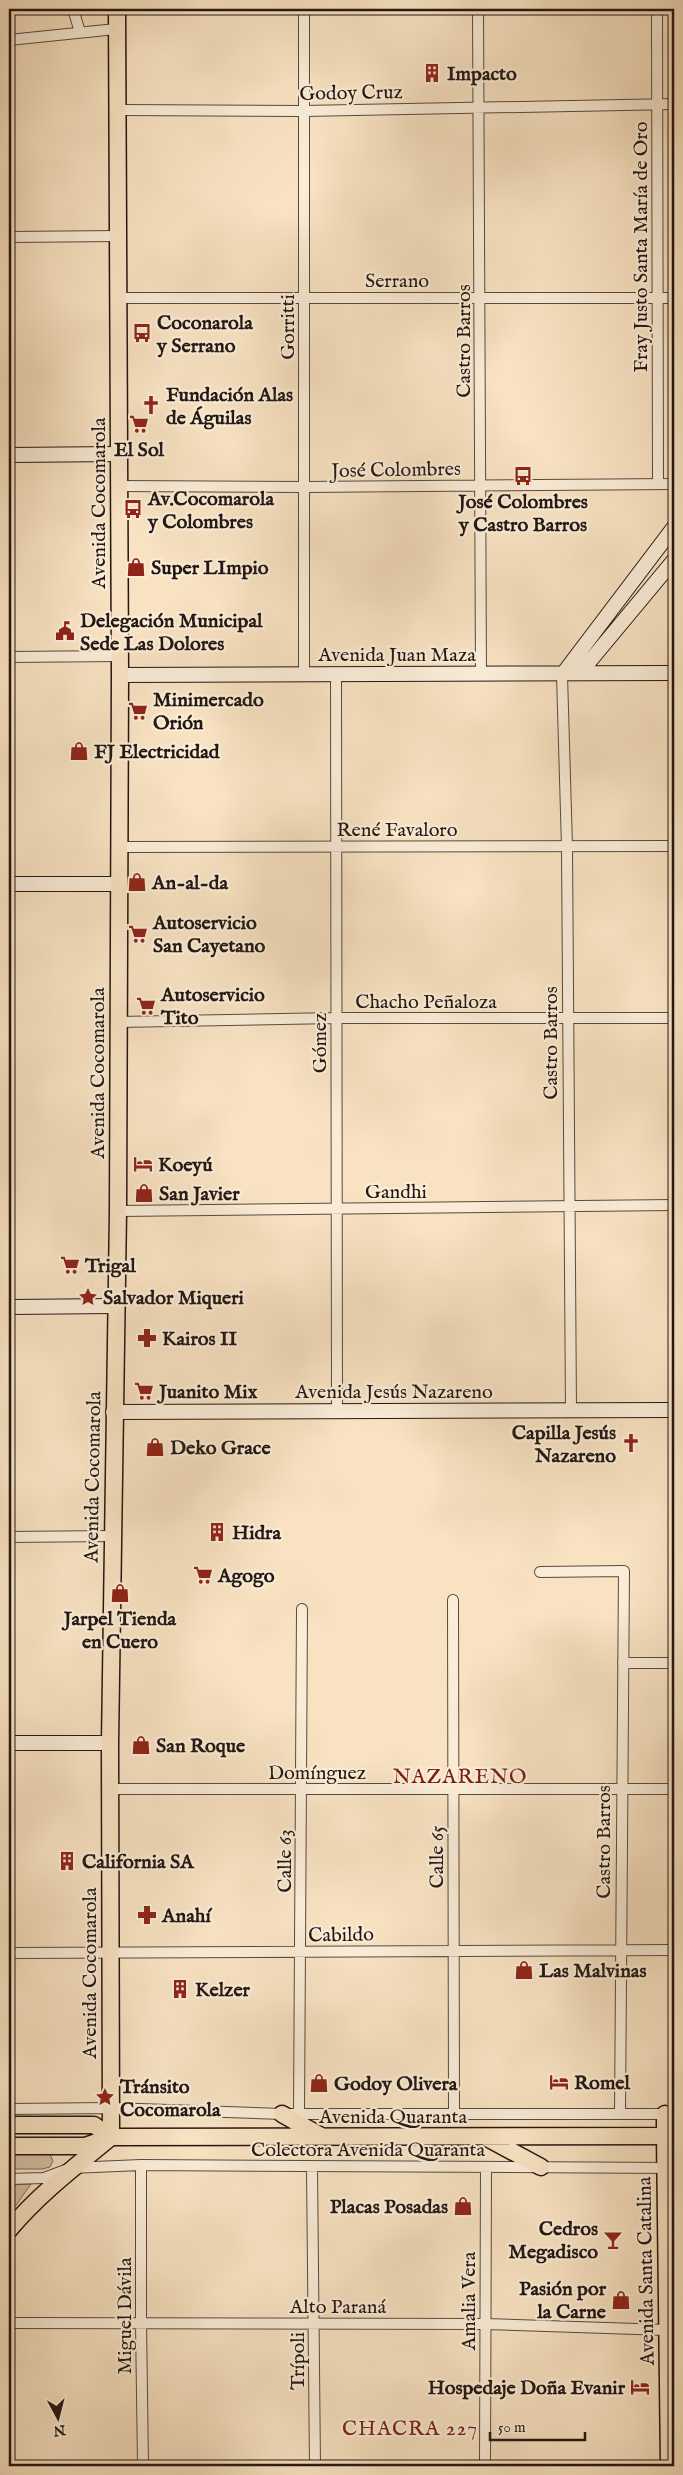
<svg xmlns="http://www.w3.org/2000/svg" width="683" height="2475" font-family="'IM FELL English',serif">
<rect width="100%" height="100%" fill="#f8e2c2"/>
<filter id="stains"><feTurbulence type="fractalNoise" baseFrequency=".004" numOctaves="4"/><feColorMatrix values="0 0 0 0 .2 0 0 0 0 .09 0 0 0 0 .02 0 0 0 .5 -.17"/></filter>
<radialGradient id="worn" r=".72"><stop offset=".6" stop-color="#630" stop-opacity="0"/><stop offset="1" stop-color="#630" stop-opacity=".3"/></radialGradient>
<path fill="#d4bfa4" stroke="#7c6b5b" d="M 45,2153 L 50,2154 L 53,2161 L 50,2167 L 42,2169 L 9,2169 L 9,2154 Z
M 31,2184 L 9,2215 L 9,2185 Z"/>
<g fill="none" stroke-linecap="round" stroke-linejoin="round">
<g stroke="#584a3e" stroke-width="12">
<path id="minor" d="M 73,9 L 80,32
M 304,9 L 304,675
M 478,9 L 481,674
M 657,9 L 658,484
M 9,40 L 116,29
M 119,110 L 303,111 L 674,104
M 9,237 L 118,236
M 119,298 L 674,298
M 119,486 L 304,487 L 674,484
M 9,657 L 120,656
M 336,674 L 337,1411
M 562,675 L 567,847 L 571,1410
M 119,847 L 674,846
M 118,1022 L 336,1018 L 674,1018
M 118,1211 L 674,1205
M 9,1537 L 112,1536
M 540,1572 L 624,1571 L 620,2114
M 453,1600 L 454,2113
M 623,1663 L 674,1663
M 110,1789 L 674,1789
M 9,1953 L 674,1950
M 9,2109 L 110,2108 L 282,2114 L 674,2114
M 299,2114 L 302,1609
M 141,2165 L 141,2323 L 143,2466
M 312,2167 L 315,2466
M 9,2179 L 44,2178 L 71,2168 L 141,2165 L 674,2168
M 9,2323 L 485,2324 L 667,2330
M 485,2466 L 486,2167"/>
</g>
<g stroke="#231712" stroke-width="16">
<path id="secondary" d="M 9,455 L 119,454
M 580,673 L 674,560
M 120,675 L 674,673
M 562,675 L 674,527
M 9,884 L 119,884
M 9,1307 L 115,1306
M 113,1412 L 674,1410
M 9,1743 L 110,1743"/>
</g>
<g stroke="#231712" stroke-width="19">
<path id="primary" d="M 665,2135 L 669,2466
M 9,2230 C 39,2194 75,2167 111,2137 L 110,1743 L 118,1211 L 120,675 L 117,9"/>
</g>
<g stroke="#231712" stroke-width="19">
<path id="trunk" d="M 282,2114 L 321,2136
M 9,2125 L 94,2125 L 111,2137
M 665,2135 L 665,2114
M 487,2138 L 541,2167
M 9,2146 L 85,2146 L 111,2137 L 674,2136"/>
</g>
<use href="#minor" stroke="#faecd7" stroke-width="10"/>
<use href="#secondary" stroke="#faecd7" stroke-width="14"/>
<use href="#primary" stroke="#f8e2c2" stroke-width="16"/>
<use href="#trunk" stroke="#f8e2c2" stroke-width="16"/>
</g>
<defs>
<g id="building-bare" transform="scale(1.5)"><path d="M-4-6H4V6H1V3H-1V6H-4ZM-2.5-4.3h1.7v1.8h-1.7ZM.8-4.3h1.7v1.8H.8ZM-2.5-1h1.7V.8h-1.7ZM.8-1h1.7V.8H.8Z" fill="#8f2418" stroke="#faecd7" stroke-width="2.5" paint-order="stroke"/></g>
<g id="bus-bare" transform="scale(1.5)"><path d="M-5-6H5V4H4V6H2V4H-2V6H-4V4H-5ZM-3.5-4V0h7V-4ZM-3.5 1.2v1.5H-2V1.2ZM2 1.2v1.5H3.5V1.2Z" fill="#8f2418" stroke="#faecd7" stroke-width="2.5" paint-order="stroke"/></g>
<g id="church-bare" transform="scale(1.5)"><path d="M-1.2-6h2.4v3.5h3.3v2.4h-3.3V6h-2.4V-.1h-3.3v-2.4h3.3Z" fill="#8f2418" stroke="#faecd7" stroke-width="2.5" paint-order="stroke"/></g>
<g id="supermarket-bare" transform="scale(1.5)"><path d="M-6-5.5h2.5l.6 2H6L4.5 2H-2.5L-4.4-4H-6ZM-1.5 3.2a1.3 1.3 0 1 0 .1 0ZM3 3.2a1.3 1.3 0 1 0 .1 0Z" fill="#8f2418" stroke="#faecd7" stroke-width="2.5" paint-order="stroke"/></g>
<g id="shop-bare" transform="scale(1.5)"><path d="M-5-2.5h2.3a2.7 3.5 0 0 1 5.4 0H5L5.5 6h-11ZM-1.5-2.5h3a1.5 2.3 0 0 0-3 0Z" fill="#8f2418" stroke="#faecd7" stroke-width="2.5" paint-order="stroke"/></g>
<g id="civic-bare" transform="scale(1.5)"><path d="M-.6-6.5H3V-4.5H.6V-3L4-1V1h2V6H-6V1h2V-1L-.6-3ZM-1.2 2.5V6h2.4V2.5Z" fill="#8f2418" stroke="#faecd7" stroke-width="2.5" paint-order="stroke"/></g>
<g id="hotel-bare" transform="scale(1.5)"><path d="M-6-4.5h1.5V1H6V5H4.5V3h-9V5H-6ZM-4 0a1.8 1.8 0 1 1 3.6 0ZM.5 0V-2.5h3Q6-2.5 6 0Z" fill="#8f2418" stroke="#faecd7" stroke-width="2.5" paint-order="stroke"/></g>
<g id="sight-bare" transform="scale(1.5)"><path d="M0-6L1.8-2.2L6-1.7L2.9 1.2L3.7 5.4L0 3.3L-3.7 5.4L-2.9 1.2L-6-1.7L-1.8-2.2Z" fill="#8f2418" stroke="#faecd7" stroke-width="2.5" paint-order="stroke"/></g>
<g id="pharmacy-bare" transform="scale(1.5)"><path d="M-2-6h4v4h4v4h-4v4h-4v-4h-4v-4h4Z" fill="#8f2418" stroke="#faecd7" stroke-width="2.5" paint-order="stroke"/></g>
<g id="bar-bare" transform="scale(1.5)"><path d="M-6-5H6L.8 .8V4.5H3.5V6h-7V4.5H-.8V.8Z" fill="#8f2418" stroke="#faecd7" stroke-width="2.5" paint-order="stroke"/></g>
</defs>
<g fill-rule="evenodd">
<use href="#building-bare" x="432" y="73"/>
<use href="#bus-bare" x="142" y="333"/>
<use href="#church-bare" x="151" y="405"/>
<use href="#supermarket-bare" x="139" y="424"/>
<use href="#bus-bare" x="523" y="476"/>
<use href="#bus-bare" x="133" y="509"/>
<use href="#shop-bare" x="136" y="567"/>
<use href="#civic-bare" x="65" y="631"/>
<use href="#supermarket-bare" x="138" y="711"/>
<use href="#shop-bare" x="79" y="751"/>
<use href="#shop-bare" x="137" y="882"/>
<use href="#supermarket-bare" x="138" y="934"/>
<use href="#supermarket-bare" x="146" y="1006"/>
<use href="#hotel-bare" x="143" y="1164"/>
<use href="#shop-bare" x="144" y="1193"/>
<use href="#supermarket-bare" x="70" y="1265"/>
<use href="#sight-bare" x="88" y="1297"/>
<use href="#pharmacy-bare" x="147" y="1338"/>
<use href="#supermarket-bare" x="144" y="1391"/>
<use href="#church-bare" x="631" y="1443"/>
<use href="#shop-bare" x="155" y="1447"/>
<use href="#building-bare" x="217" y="1532"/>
<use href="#supermarket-bare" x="203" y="1575"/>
<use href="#shop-bare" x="120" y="1593"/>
<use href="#shop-bare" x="141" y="1745"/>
<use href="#building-bare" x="67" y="1861"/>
<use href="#pharmacy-bare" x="147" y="1915"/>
<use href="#shop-bare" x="524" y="1970"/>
<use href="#building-bare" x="180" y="1989"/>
<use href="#hotel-bare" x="559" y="2082"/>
<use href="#shop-bare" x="319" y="2083"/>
<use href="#sight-bare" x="105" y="2097"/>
<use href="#shop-bare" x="463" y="2206"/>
<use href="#bar-bare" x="613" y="2240"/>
<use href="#shop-bare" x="621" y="2300"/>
<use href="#hotel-bare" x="640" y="2387"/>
</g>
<g text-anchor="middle" stroke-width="4.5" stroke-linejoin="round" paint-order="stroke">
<g font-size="20" font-weight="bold" fill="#231712" stroke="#faecd7" text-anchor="start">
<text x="447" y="80">Impacto</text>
<text x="157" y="329">Coconarola<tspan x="157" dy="23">y Serrano</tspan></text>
<text x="166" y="401">Fundación Alas<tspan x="166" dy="23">de Águilas</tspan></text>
<text x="139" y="456" text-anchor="middle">El Sol</text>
<text x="148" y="505">Av.Cocomarola<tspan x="148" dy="23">y Colombres</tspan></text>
<text x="523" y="508" text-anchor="middle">José Colombres<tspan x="523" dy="23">y Castro Barros</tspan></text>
<text x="151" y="574">Super LImpio</text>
<text x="80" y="627">Delegación Municipal<tspan x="80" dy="23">Sede Las Dolores</tspan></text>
<text x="153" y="706">Minimercado<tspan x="153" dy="23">Orión</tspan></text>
<text x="94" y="758">FJ Electricidad</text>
<text x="152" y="889">An-al-da</text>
<text x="153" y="929">Autoservicio<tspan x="153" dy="23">San Cayetano</tspan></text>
<text x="161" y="1001">Autoservicio<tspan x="161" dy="23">Tito</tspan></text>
<text x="158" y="1171">Koeyú</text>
<text x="159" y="1200">San Javier</text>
<text x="85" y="1272">Trigal</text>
<text x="103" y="1304">Salvador Miqueri</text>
<text x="162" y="1345">Kairos II</text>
<text x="159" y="1398">Juanito Mix</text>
<text x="616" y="1439" text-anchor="end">Capilla Jesús<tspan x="616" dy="23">Nazareno</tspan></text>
<text x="170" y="1454">Deko Grace</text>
<text x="232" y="1539">Hidra</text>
<text x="218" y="1582">Agogo</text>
<text x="120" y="1625" text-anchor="middle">Jarpel Tienda<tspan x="120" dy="23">en Cuero</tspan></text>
<text x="156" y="1752">San Roque</text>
<text x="82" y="1868">California SA</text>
<text x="162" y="1922">Anahí</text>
<text x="539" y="1977">Las Malvinas</text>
<text x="195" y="1996">Kelzer</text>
<text x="574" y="2089">Romel</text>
<text x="334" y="2090">Godoy Olivera</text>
<text x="120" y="2093">Tránsito<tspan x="120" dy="23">Cocomarola</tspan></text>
<text x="448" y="2213" text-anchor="end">Placas Posadas</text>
<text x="598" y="2235" text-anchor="end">Cedros<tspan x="598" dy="23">Megadisco</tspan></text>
<text x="606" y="2295" text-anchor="end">Pasión por<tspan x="606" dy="23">la Carne</tspan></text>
<text x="625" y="2394" text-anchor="end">Hospedaje Doña Evanir</text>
</g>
<g font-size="20" fill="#231712" stroke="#faecd7">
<text transform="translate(351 92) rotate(-1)" y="7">Godoy Cruz</text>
<text transform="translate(640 247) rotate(-90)" y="7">Fray Justo Santa María de Oro</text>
<text x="397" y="287">Serrano</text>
<text transform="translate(287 327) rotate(-90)" y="7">Gorritti</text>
<text transform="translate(463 341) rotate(-90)" y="7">Castro Barros</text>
<text transform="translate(396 469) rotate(-1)" y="7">José Colombres</text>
<text transform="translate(98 503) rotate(-90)" y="7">Avenida Cocomarola</text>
<text x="397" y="661">Avenida Juan Maza</text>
<text x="397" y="836">René Favaloro</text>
<text x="426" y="1008">Chacho Peñaloza</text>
<text transform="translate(319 1043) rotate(-90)" y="7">Gómez</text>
<text transform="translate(550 1043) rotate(-90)" y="7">Castro Barros</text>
<text transform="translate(97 1073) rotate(-90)" y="7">Avenida Cocomarola</text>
<text x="396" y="1198">Gandhi</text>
<text x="394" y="1398">Avenida Jesús Nazareno</text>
<text transform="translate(92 1477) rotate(-89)" y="7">Avenida Cocomarola</text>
<text x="317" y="1779">Domínguez</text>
<text transform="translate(603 1842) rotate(-90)" y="7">Castro Barros</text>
<text transform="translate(436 1857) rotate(-90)" y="7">Calle 65</text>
<text transform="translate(284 1861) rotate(-90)" y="7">Calle 63</text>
<text transform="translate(341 1934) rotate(-1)" y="7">Cabildo</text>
<text transform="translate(89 1973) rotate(-90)" y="7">Avenida Cocomarola</text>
<text x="393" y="2123">Avenida Quaranta</text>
<text x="368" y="2156">Colectora Avenida Quaranta</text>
<text transform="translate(645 2271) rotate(-91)" y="7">Avenida Santa Catalina</text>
<text transform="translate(468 2301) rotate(-90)" y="7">Amalia Vera</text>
<text x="338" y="2313">Alto Paraná</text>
<text transform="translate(124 2316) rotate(-90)" y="7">Miguel Dávila</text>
<text transform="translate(297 2361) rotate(-90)" y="7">Trípoli</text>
</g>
<g font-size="21" letter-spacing="1" fill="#7a1f14" stroke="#faecd7">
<text x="460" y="1783">NAZARENO</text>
<text x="410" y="2435">CHACRA 227</text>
</g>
</g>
<rect width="683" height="2475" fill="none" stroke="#f8e2c2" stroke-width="30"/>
<rect x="10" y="10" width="663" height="2455" fill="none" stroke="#231712" stroke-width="2.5"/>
<rect x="15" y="15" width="653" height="2445" fill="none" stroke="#231712"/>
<g transform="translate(58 2418) rotate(173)" stroke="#faecd7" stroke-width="4" paint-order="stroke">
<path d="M0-4L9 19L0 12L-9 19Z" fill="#231712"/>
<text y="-8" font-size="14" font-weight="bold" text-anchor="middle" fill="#231712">N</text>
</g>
<path d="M490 2432v8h95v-8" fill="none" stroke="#231712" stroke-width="2.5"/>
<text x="498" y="2432" font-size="15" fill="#231712" stroke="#faecd7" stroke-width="4" paint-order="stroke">50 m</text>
<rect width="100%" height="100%" filter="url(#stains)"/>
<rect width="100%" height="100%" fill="url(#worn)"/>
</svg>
